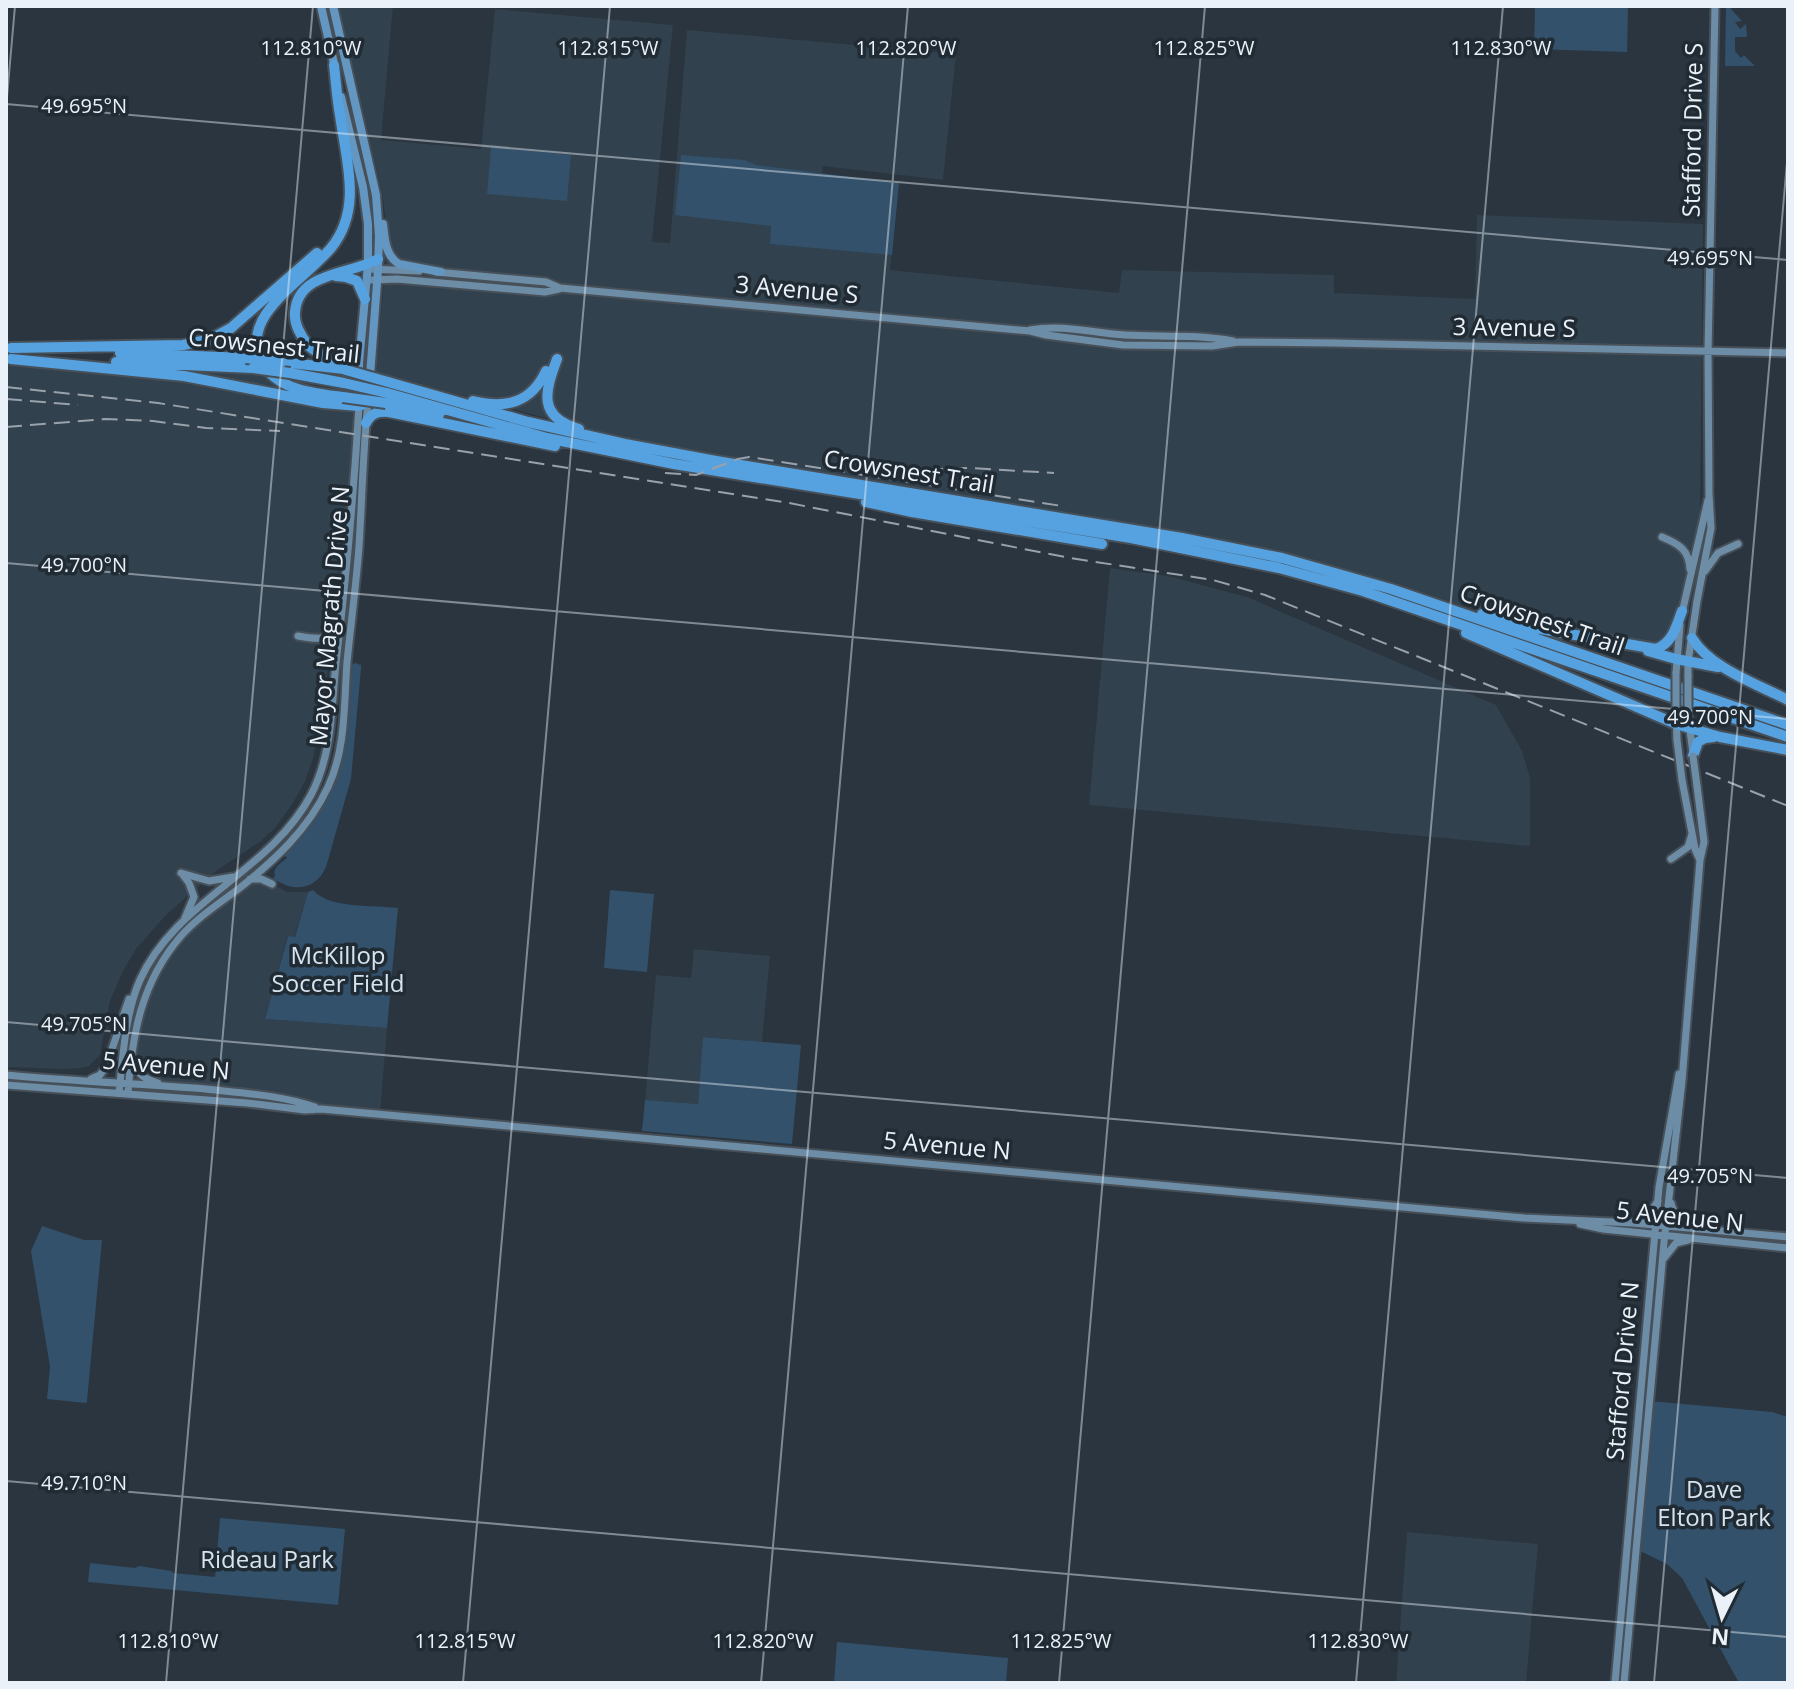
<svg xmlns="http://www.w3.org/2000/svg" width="1794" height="1689" font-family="'Open Sans',sans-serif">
<rect width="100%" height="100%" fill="#2a353f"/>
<path fill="#31414e" d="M 338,6 L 393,6 L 381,140 L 481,149 L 495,9 L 673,25 L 652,242 L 670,243 L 687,30 L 956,54 L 943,180 L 823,166 L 822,174 L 899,183 L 890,270 L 1119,293 L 1122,270 L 1334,275 L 1334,293 L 1475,299 L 1477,215 L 1703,224 L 1700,511 L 1693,548 L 1671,547 L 1683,552 L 1689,571 L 1673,631 L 1657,647 L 1504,618 L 1406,589 L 1325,568 L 675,451 L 575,426 L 376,372 L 388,237 L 382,192 Z
M 6,360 L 65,364 L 269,370 L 291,387 L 360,399 L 332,623 L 322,731 L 318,731 L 313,759 L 305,781 L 293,803 L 275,828 L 261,841 L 216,871 L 167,914 L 136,949 L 124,969 L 110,1001 L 100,1055 L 89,1066 L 82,1068 L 63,1069 L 6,1067 Z
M 1110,568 L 1168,576 L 1247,597 L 1496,705 L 1522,751 L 1530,778 L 1530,846 L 1089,805 Z
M 250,879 L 267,881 L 287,892 L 308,892 L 294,938 L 287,937 L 265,1019 L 387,1028 L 380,1115 L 321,1109 L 303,1103 L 168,1086 L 142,1076 L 131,1055 L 152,982 L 182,936 Z
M 694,949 L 770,956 L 762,1042 L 704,1037 L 698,1104 L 645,1100 L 656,975 L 691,978 Z
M 1407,1532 L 1538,1544 L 1526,1683 L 1396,1683 Z"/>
<path fill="#33516b" d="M 1535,6 L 1628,6 L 1627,52 L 1534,49 Z
M 1726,6 L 1731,6 L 1731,9 L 1742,21 L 1735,22 L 1740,29 L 1746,24 L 1747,37 L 1735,37 L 1735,51 L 1741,58 L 1744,55 L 1755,66 L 1725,66 Z
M 491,147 L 571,155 L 567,201 L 487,194 Z
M 681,155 L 745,160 L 756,165 L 899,183 L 892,255 L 770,244 L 771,226 L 675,215 Z
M 355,663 L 361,665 L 361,669 L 351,779 L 326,867 C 316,890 293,893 273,878 L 275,876 C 272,868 281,863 287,858 L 283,854 C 345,802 345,739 351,665 Z
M 313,890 C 329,909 374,905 398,908 L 387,1028 L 265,1019 L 288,936 L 295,937 L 308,892 Z
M 610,890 L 654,894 L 647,972 L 604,968 Z
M 703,1037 L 801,1045 L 792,1144 L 642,1131 L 645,1100 L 698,1104 Z
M 42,1226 L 84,1240 L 102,1240 L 87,1401 L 86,1403 L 47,1399 L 50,1367 L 31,1251 Z
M 1650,1401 L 1772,1412 L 1788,1417 L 1788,1683 L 1739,1683 L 1682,1578 L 1667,1564 L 1636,1549 Z
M 220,1518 L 345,1529 L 338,1605 L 88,1582 L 90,1563 L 135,1568 L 139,1566 L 172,1571 L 173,1573 L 215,1577 Z
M 837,1642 L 1008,1658 L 1006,1683 L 834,1683 Z"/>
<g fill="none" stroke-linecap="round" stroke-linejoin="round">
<g stroke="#475058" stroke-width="11">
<path id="secondary" d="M 367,269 L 419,271
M 436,272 L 546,282 L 560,288 L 1030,331 L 1046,335 L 1123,345 L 1212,346 L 1239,342 L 1334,343 L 1788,353
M 372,280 L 397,279 L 545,292 L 559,289
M 1030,330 C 1062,324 1094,333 1125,335 C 1161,337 1197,334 1233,341
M 1662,537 C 1679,544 1689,550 1690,569
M 1705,571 L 1718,553 L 1738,544
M 1682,613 L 1708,500
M 298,636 C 314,639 330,642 339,626
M 1676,673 L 1680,625
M 1688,677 L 1688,662 L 1697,601 L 1711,528 L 1709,494 L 1708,352 L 1715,6
M 1676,712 L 1677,740
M 1688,716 L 1693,753
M 1682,780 L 1695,849 L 1700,860
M 1671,859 L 1688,847 L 1692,834
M 181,873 L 209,881 L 233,877
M 183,875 L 189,883 L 194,897 L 185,918
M 250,879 L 261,879 L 272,884
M 132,1057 C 138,1074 141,1078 158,1083
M 6,1075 C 72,1081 139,1084 205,1089 C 242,1093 280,1095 315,1107
M 91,1079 L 100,1075 L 106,1067 L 129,999
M 6,1085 L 247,1103 L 305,1110 L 321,1109 L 1524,1218 L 1633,1223 L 1788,1237
M 119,1093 C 123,1056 125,1014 140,980 C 175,901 270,872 311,795 C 334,751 331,702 337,654 C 347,571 354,489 359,406
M 128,1093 C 132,1035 141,982 181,936 C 197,918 218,904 237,890 C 274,861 308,830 328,787 C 346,749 344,703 347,662 C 351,623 356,585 359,547 C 362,499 363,450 368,402
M 1671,1203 C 1674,1217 1682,1220 1694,1226
M 1636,1222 L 1649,1215 L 1658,1201
M 1580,1224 L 1603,1229 L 1788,1248
M 1664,1258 L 1676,1243 L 1688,1240
M 1615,1683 L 1659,1187 L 1679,1074
M 1624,1683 L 1664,1242 L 1682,1081 L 1700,860 L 1704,842 L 1697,786"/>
</g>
<g stroke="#475058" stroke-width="12">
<path id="primary" d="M 321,6 L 335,68
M 333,6 L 376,195 L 379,236 L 378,270 L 368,402
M 341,97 L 363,187 L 368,224 L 368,265 L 359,363 L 359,404
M 383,224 C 385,240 385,255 399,264 L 441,272"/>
</g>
<g stroke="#475058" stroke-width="14">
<path id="motorway" d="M 334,65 C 336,82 337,99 340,115 C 346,160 363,209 331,248 C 311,271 283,289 266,314 C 258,326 254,341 259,355 C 271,390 312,393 343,397
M 336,276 L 346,277 L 357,281 L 365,299
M 11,348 L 183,345 L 211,339 L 231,328 L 317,253
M 120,353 L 246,358
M 11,359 L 184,376 L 323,403 L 359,406 L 368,402
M 557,359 C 545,391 537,417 579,429
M 116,362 L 253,368
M 282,362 L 344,369
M 346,370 C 335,360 320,356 309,346 C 301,337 294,324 295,312 C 298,271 351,275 378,259
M 290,373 L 344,383
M 388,382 L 528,422 L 625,444 L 716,461 L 1182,538 L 1282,558 L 1391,589 L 1788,725
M 387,393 L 547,438 L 674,464 L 1131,538 L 1279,568 L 1363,591 L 1788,737
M 473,401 C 506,409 531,403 546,371
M 386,403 L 439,415
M 366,423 C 371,413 378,411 389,412 L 555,446
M 866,502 L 912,512 L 1102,544
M 1482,614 L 1535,628 L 1656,649 C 1673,643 1676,626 1682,611
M 1466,633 L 1676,724 L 1720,737 L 1788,750
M 1692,638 C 1710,668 1757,684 1788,700
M 1648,651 L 1676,659 L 1718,667
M 1693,756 L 1698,742 L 1705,738 L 1714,737"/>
</g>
<use href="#secondary" stroke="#6d8da7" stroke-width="7"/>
<use href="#primary" stroke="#6396c0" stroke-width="8"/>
<use href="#motorway" stroke="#56a2e0" stroke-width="10"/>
<path stroke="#99a1aa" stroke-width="2" stroke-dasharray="16 8" stroke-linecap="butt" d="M 6,387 L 158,403 L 789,503 L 1070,558 L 1213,580 L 1265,595 L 1788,806
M 6,399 L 78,405
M 6,427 L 106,419 L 153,421 L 206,428 L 280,431
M 665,473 L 696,475 L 738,459 L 749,457 L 1062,506
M 904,477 L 937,469 L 970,468 L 1054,473"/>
<g stroke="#475058" stroke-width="11" stroke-linecap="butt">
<path id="secondary-bridge" d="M 1676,712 L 1676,673
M 1688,716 L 1688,677
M 1677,740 L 1682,780
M 1693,756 L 1697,786"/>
</g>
<g stroke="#475058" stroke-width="14" stroke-linecap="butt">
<path id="motorway-bridge" d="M 246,358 L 282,362
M 253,368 L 290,373
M 346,370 L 388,382
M 344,383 L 387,393
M 343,397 L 386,403"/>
</g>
<use href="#secondary-bridge" stroke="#6d8da7" stroke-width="7"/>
<use href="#motorway-bridge" stroke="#56a2e0" stroke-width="10"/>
</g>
<path fill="none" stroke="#eaf1f8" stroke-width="2" stroke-opacity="0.45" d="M 6,104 L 1788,260M 6,108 L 15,6M 6,563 L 1788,719M 6,1022 L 1788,1178M 6,1481 L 1788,1637M 166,1683 L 313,6M 463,1683 L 610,6M 761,1683 L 908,6M 1059,1683 L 1205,6M 1356,1683 L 1503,6M 1654,1683 L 1788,151"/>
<g text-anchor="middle" stroke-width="7" stroke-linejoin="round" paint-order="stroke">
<g font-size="24" fill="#eaf1f8" stroke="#212b34">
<text transform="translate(1693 130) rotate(-89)" y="8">Stafford Drive S</text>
<text transform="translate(797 290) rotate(5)" y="8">3 Avenue S</text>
<text transform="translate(1514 328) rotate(1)" y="8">3 Avenue S</text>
<text transform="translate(274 346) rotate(6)" y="8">Crowsnest Trail</text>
<text transform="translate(909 472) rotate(9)" y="8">Crowsnest Trail</text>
<text transform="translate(330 616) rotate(-85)" y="8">Mayor Magrath Drive N</text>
<text transform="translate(1542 620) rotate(19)" y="8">Crowsnest Trail</text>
<text transform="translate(166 1066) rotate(5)" y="8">5 Avenue N</text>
<text transform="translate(947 1146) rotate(5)" y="8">5 Avenue N</text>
<text transform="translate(1680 1217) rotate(6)" y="8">5 Avenue N</text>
<text transform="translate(1623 1371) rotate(-85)" y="8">Stafford Drive N</text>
</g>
<g font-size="24" fill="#d6e4f1" stroke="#212b34">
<text x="338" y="964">McKillop<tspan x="338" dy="28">Soccer Field</tspan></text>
<text x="1714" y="1498">Dave<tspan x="1714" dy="28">Elton Park</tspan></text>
<text x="267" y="1568">Rideau Park</text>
</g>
</g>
<g font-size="20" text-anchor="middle" fill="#eaf1f8" stroke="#212b34" stroke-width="7" stroke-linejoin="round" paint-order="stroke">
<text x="311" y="55">112.810°W</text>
<text x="608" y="55">112.815°W</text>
<text x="906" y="55">112.820°W</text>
<text x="1204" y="55">112.825°W</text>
<text x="1501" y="55">112.830°W</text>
<text x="84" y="113">49.695°N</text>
<text x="1710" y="265">49.695°N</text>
<text x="84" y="572">49.700°N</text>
<text x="1710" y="724">49.700°N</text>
<text x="84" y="1031">49.705°N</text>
<text x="1710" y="1183">49.705°N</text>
<text x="84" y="1490">49.710°N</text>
<text x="168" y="1648">112.810°W</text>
<text x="465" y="1648">112.815°W</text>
<text x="763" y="1648">112.820°W</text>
<text x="1061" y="1648">112.825°W</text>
<text x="1358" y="1648">112.830°W</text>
</g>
<rect width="1794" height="1689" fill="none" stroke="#eaf1f8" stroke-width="16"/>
<g transform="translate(1722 1617) rotate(185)" stroke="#212b34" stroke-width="6" paint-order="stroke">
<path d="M0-6L14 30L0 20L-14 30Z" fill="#eaf1f8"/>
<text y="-12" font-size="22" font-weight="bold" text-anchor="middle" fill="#eaf1f8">N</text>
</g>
</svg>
